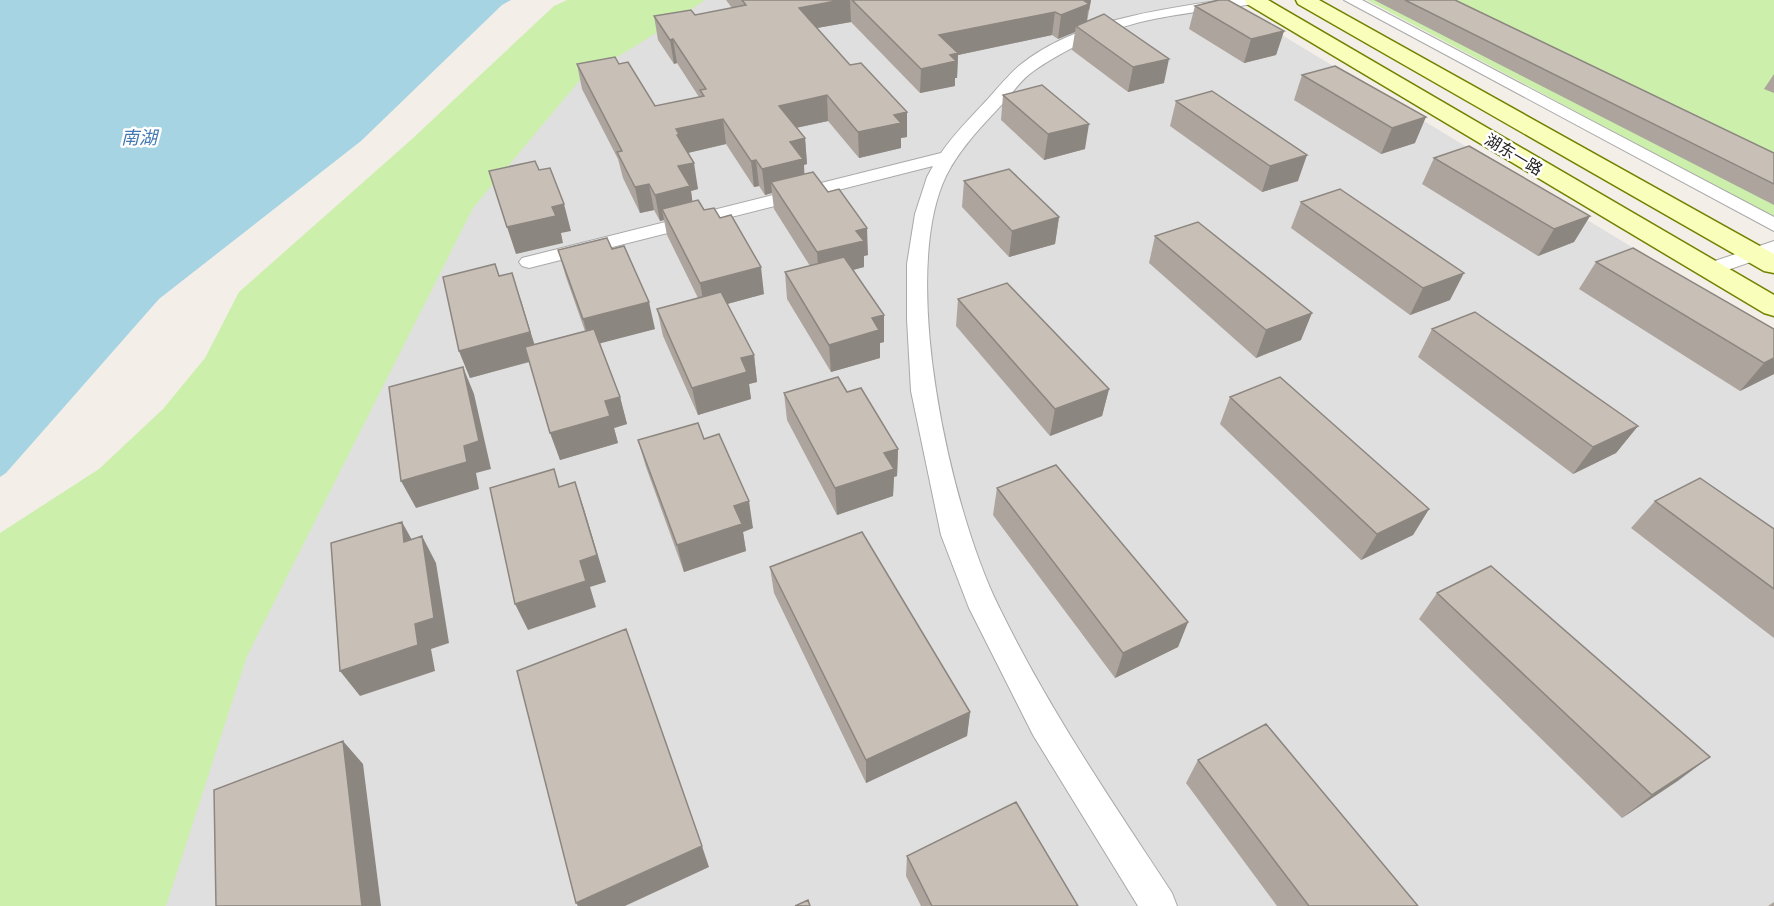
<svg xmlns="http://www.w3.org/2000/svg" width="1774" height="906" font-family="'PT Sans','Noto Sans SC',sans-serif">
<rect width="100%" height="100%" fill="#f3efe8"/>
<path fill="#e0dfdf" d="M 677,0 L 1224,0 L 1774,333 L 1774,906 L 106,906 L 476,160 Z"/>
<path fill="#ccefac" d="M 567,0 L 705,0 L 653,35 L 580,80 L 473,208 L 247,656 L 166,906 L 0,906 L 0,533 L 99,469 L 163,409 L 205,358 L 239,292 L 412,139 L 554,6 Z
M 1367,0 L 1774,0 L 1774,217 Z"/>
<path fill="#a6d4e3" d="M 0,0 L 511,0 L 502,5 L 361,141 L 159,299 L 6,473 L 0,477 Z"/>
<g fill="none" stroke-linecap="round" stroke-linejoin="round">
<g stroke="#a9a9a9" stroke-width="2">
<path id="minor" d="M 1223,0 L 1260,0 L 1253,4 C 1203,12 1148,15 1101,35 C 1078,44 1055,56 1035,70 C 1024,77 1015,89 1007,99 C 985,123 961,146 946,176 C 898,276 951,511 999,607 C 1048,708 1111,800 1172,893 L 1177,906 L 1138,906 L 1033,735 L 969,608 L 941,535 L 911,391 L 907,319 L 907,264 L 915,214 L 927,177 L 933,166 L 529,268 L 522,266 L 519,262 L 522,258 L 941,153 C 954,134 970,118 986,101 C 997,89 1008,75 1020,65 C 1075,21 1156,10 1223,0 Z
M 1344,0 L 1362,0 L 1774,217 L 1774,231 Z
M 1774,241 L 1774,254 L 1710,276 L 1703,275 L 1699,270 L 1703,265 Z"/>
</g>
<g stroke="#728200" stroke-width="3">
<path id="secondary" d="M 1245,0 L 1268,0 L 1774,295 L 1774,316 L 1764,313 L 1247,4 Z
M 1296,0 L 1319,0 L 1774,254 L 1774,273 L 1764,271 L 1298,4 Z"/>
</g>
<use href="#minor" fill="#fff" fill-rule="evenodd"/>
<use href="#secondary" fill="#fafebb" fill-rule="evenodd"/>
</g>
<path fill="#aca49d" d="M 726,0 L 1092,0 L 1091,0 L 1087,22 L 1164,83 L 1128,92 L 1072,50 L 1075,32 L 1058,39 L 1052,35 L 958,55 L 957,78 L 955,78 L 955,86 L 920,93 L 851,22 L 817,28 L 850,65 L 907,112 L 907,137 L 901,138 L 901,148 L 859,158 L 828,121 L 796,128 L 805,138 L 807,164 L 804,165 L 804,174 L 868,255 L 864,256 L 864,267 L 853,270 L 884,315 L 884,342 L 880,343 L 880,358 L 831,372 L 787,299 L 785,272 L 810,266 L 774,209 L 772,193 L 765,195 L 759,186 L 754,187 L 726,144 L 688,153 L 698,189 L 691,191 L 692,201 L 704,210 L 764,294 L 727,304 L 754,355 L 757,382 L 749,384 L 751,399 L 698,415 L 663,336 L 657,309 L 698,298 L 667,235 L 664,220 L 660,221 L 654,210 L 640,213 L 623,178 L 618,159 L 582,89 L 577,64 L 619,64 L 655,106 L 699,97 L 677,63 L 674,64 L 658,40 L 654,16 L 695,15 L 732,8 Z
M 1374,0 L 1455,0 L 1774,153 L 1774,205 Z
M 1195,6 L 1284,31 L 1276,55 L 1244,63 L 1189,29 Z
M 1335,66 L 1415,143 L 1381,154 L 1294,100 L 1302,75 Z
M 1774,74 L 1774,93 L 1764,89 Z
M 1003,95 L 1085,149 L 1044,160 L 1001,120 Z
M 1176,101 L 1298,181 L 1262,192 L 1170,126 Z
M 1434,158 L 1590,216 L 1574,242 L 1538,256 L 1422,184 Z
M 964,181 L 1059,217 L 1055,244 L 1009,257 L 962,207 Z
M 1301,202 L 1450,300 L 1410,315 L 1291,228 Z
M 1155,236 L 1301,340 L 1256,358 L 1149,263 Z
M 612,249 L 655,329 L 600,343 L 620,397 L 627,424 L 614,428 L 618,443 L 560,460 L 530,362 L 470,378 L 459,351 L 499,276 L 521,300 L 534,344 L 585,331 L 566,277 L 558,250 Z
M 1596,262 L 1774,329 L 1774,374 L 1740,391 L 1579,289 Z
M 958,299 L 1109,389 L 1102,416 L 1050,436 L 956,326 Z
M 1432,329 L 1638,426 L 1616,453 L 1573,474 L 1418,357 Z
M 847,392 L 898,449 L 897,476 L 894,477 L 893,496 L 837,515 L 787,420 L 784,393 Z
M 1230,397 L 1429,509 L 1413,535 L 1361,560 L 1220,424 Z
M 704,439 L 753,528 L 743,532 L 746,551 L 684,572 L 646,467 L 638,440 Z
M 997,488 L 1188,622 L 1178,647 L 1115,678 L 993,515 Z
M 1655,501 L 1774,529 L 1774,638 L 1631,528 Z
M 770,567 L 970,712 L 967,736 L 866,783 L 774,593 Z
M 1437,593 L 1679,780 L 1622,818 L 1419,619 Z
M 1198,760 L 1418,906 L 1277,906 L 1186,783 Z
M 907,856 L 1078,906 L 921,906 L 906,876 Z
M 1774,902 L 1774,906 L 1768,906 Z"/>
<path fill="#8c8680" d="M 841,0 L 850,0 L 851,22 L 800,31 L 799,8 Z
M 1078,0 L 1092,0 L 1091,0 L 1089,10 L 1088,10 L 1086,27 L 1076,26 L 1075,32 L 1058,39 L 1061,15 Z
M 1055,12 L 1052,35 L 958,55 L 957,78 L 955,78 L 955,86 L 920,93 L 921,69 L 939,35 Z
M 1284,31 L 1276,55 L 1244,63 L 1251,39 Z
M 673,39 L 677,63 L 674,64 L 670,40 Z
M 1169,59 L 1164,83 L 1128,92 L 1133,67 Z
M 827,95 L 828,121 L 781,131 L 779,106 Z
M 907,112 L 907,137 L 901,138 L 901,148 L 859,158 L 858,132 L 894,115 Z
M 1426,117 L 1415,143 L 1381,154 L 1392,128 Z
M 723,119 L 726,144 L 683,154 L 676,129 Z
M 1089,124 L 1085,149 L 1044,160 L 1048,134 Z
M 805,138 L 807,164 L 804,165 L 805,185 L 771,182 L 772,193 L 765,195 L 762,169 L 790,142 Z
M 1307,155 L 1298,181 L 1262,192 L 1270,166 Z
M 756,160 L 759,186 L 754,187 L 751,161 Z
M 694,163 L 698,189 L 691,191 L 694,213 L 662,209 L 664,220 L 660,221 L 655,195 L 678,166 Z
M 649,184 L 654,210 L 640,213 L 635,187 Z
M 564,204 L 571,231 L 561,233 L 563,243 L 516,254 L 507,227 L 552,207 Z
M 1590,216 L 1574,242 L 1538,256 L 1554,229 Z
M 1059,217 L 1055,244 L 1009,257 L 1012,231 Z
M 867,228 L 868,255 L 864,256 L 864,267 L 819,279 L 817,252 L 856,231 Z
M 761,267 L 764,294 L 705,310 L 700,283 Z
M 512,273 L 539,359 L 470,378 L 459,351 Z
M 1464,273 L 1450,300 L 1410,315 L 1423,288 Z
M 649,302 L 655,329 L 590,346 L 583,319 Z
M 1312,313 L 1301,340 L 1256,358 L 1266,330 Z
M 884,315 L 884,342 L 880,343 L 880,358 L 831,372 L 829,345 L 872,318 Z
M 754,355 L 757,382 L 749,384 L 751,399 L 698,415 L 692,388 L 741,358 Z
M 1774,358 L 1774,374 L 1740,391 L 1764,363 Z
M 463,367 L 474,394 L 491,469 L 476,473 L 479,489 L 416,508 L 401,481 L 464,446 Z
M 1109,389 L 1102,416 L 1050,436 L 1055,409 Z
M 620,397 L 627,424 L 614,428 L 618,443 L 560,460 L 550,433 L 605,401 Z
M 1638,426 L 1616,453 L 1573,474 L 1593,447 Z
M 898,449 L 897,476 L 894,477 L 893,496 L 837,515 L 835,488 L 884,453 Z
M 575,482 L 584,509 L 606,582 L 590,587 L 596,607 L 528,630 L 515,604 L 580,561 Z
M 749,501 L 753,528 L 743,532 L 746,551 L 684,572 L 677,545 L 734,506 Z
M 1429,509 L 1413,535 L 1361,560 L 1377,534 Z
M 402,522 L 417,549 L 404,542 Z
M 422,536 L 436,563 L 449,643 L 431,649 L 435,671 L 360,696 L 340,671 L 415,624 Z
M 1188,622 L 1178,647 L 1115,678 L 1123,653 Z
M 970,712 L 967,736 L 866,783 L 866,760 Z
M 343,741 L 363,764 L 381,906 L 362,906 Z
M 1710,757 L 1679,780 L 1622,818 L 1652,795 Z
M 702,846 L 709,867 L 625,906 L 578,906 L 576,903 Z"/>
<path fill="#c8bfb7" stroke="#8c8680" stroke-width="1.5" d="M 742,0 L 841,0 L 799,8 L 850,65 L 861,63 L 907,112 L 894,115 L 901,123 L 858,132 L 827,95 L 779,106 L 805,138 L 790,142 L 803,159 L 762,169 L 756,160 L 751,161 L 723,119 L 676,129 L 679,134 L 677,135 L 694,163 L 678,166 L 690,186 L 655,195 L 649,184 L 635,187 L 617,152 L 622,151 L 577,64 L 615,57 L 619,64 L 628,62 L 655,106 L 704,96 L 700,90 L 706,89 L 673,39 L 670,40 L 654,16 L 691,10 L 695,15 L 746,5 Z
M 852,0 L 1083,0 L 1089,4 L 1061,15 L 1055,12 L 939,35 L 958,53 L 950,55 L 956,61 L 921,69 Z
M 1219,0 L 1228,0 L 1284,31 L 1251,39 L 1195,6 Z
M 1405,0 L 1455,0 L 1774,153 L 1774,184 Z
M 1104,14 L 1169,59 L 1133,67 L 1076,26 Z
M 1335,66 L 1426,117 L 1392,128 L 1302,75 Z
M 1042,85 L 1089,124 L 1048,134 L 1003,95 Z
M 1212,91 L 1307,155 L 1270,166 L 1176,101 Z
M 1469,146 L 1590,216 L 1554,229 L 1434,158 Z
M 535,161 L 539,170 L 550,168 L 564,204 L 552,207 L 556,216 L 507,227 L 489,171 Z
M 1009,169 L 1059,217 L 1012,231 L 964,181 Z
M 813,172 L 828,192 L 839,189 L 867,228 L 856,231 L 864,241 L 817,252 L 771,182 Z
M 1340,189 L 1464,273 L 1423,288 L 1301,202 Z
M 698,200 L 704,210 L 714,208 L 720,218 L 731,215 L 761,267 L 700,283 L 662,209 Z
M 1198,222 L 1312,313 L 1266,330 L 1155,236 Z
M 607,238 L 612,249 L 624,246 L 649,302 L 583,319 L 558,250 Z
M 1633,248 L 1774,329 L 1774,358 L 1764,363 L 1596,262 Z
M 844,257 L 884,315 L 872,318 L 879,330 L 829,345 L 785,272 Z
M 495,264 L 499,276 L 512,273 L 530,332 L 459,351 L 443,277 Z
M 1007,283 L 1109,389 L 1055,409 L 958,299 Z
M 721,292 L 754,355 L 741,358 L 747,372 L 692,388 L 657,309 Z
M 1475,312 L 1638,426 L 1593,447 L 1432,329 Z
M 594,329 L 620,397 L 605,401 L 610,416 L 550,433 L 525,347 Z
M 463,367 L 479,441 L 464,446 L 467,462 L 401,481 L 389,387 Z
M 838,377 L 847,392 L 861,388 L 898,449 L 884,453 L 894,469 L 835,488 L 784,393 Z
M 1280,377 L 1429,509 L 1377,534 L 1230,397 Z
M 698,423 L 704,439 L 719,434 L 749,501 L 734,506 L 742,524 L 677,545 L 638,440 Z
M 1056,465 L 1188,622 L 1123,653 L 997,488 Z
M 554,469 L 559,487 L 575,482 L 597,555 L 580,561 L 586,581 L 515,604 L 490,488 Z
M 1700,478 L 1774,529 L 1774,589 L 1655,501 Z
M 402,522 L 404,542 L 422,536 L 434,618 L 415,624 L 418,645 L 340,671 L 331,543 Z
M 862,532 L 970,712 L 866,760 L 770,567 Z
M 1491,566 L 1710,757 L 1652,795 L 1437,593 Z
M 626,629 L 702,846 L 576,903 L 517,671 Z
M 1266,724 L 1418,906 L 1309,906 L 1198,760 Z
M 343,741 L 362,906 L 216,906 L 214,790 Z
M 1016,802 L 1078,906 L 932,906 L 907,856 Z
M 808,900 L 810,906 L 795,906 Z"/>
<g text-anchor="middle" stroke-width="5" stroke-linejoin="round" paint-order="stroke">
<g font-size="16" fill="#222" stroke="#fff">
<text transform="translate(1514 154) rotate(31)" y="6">湖东一路</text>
</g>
<g font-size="18" font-style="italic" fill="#4379b2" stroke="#fff">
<text x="139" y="144">南湖</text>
</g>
</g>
</svg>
